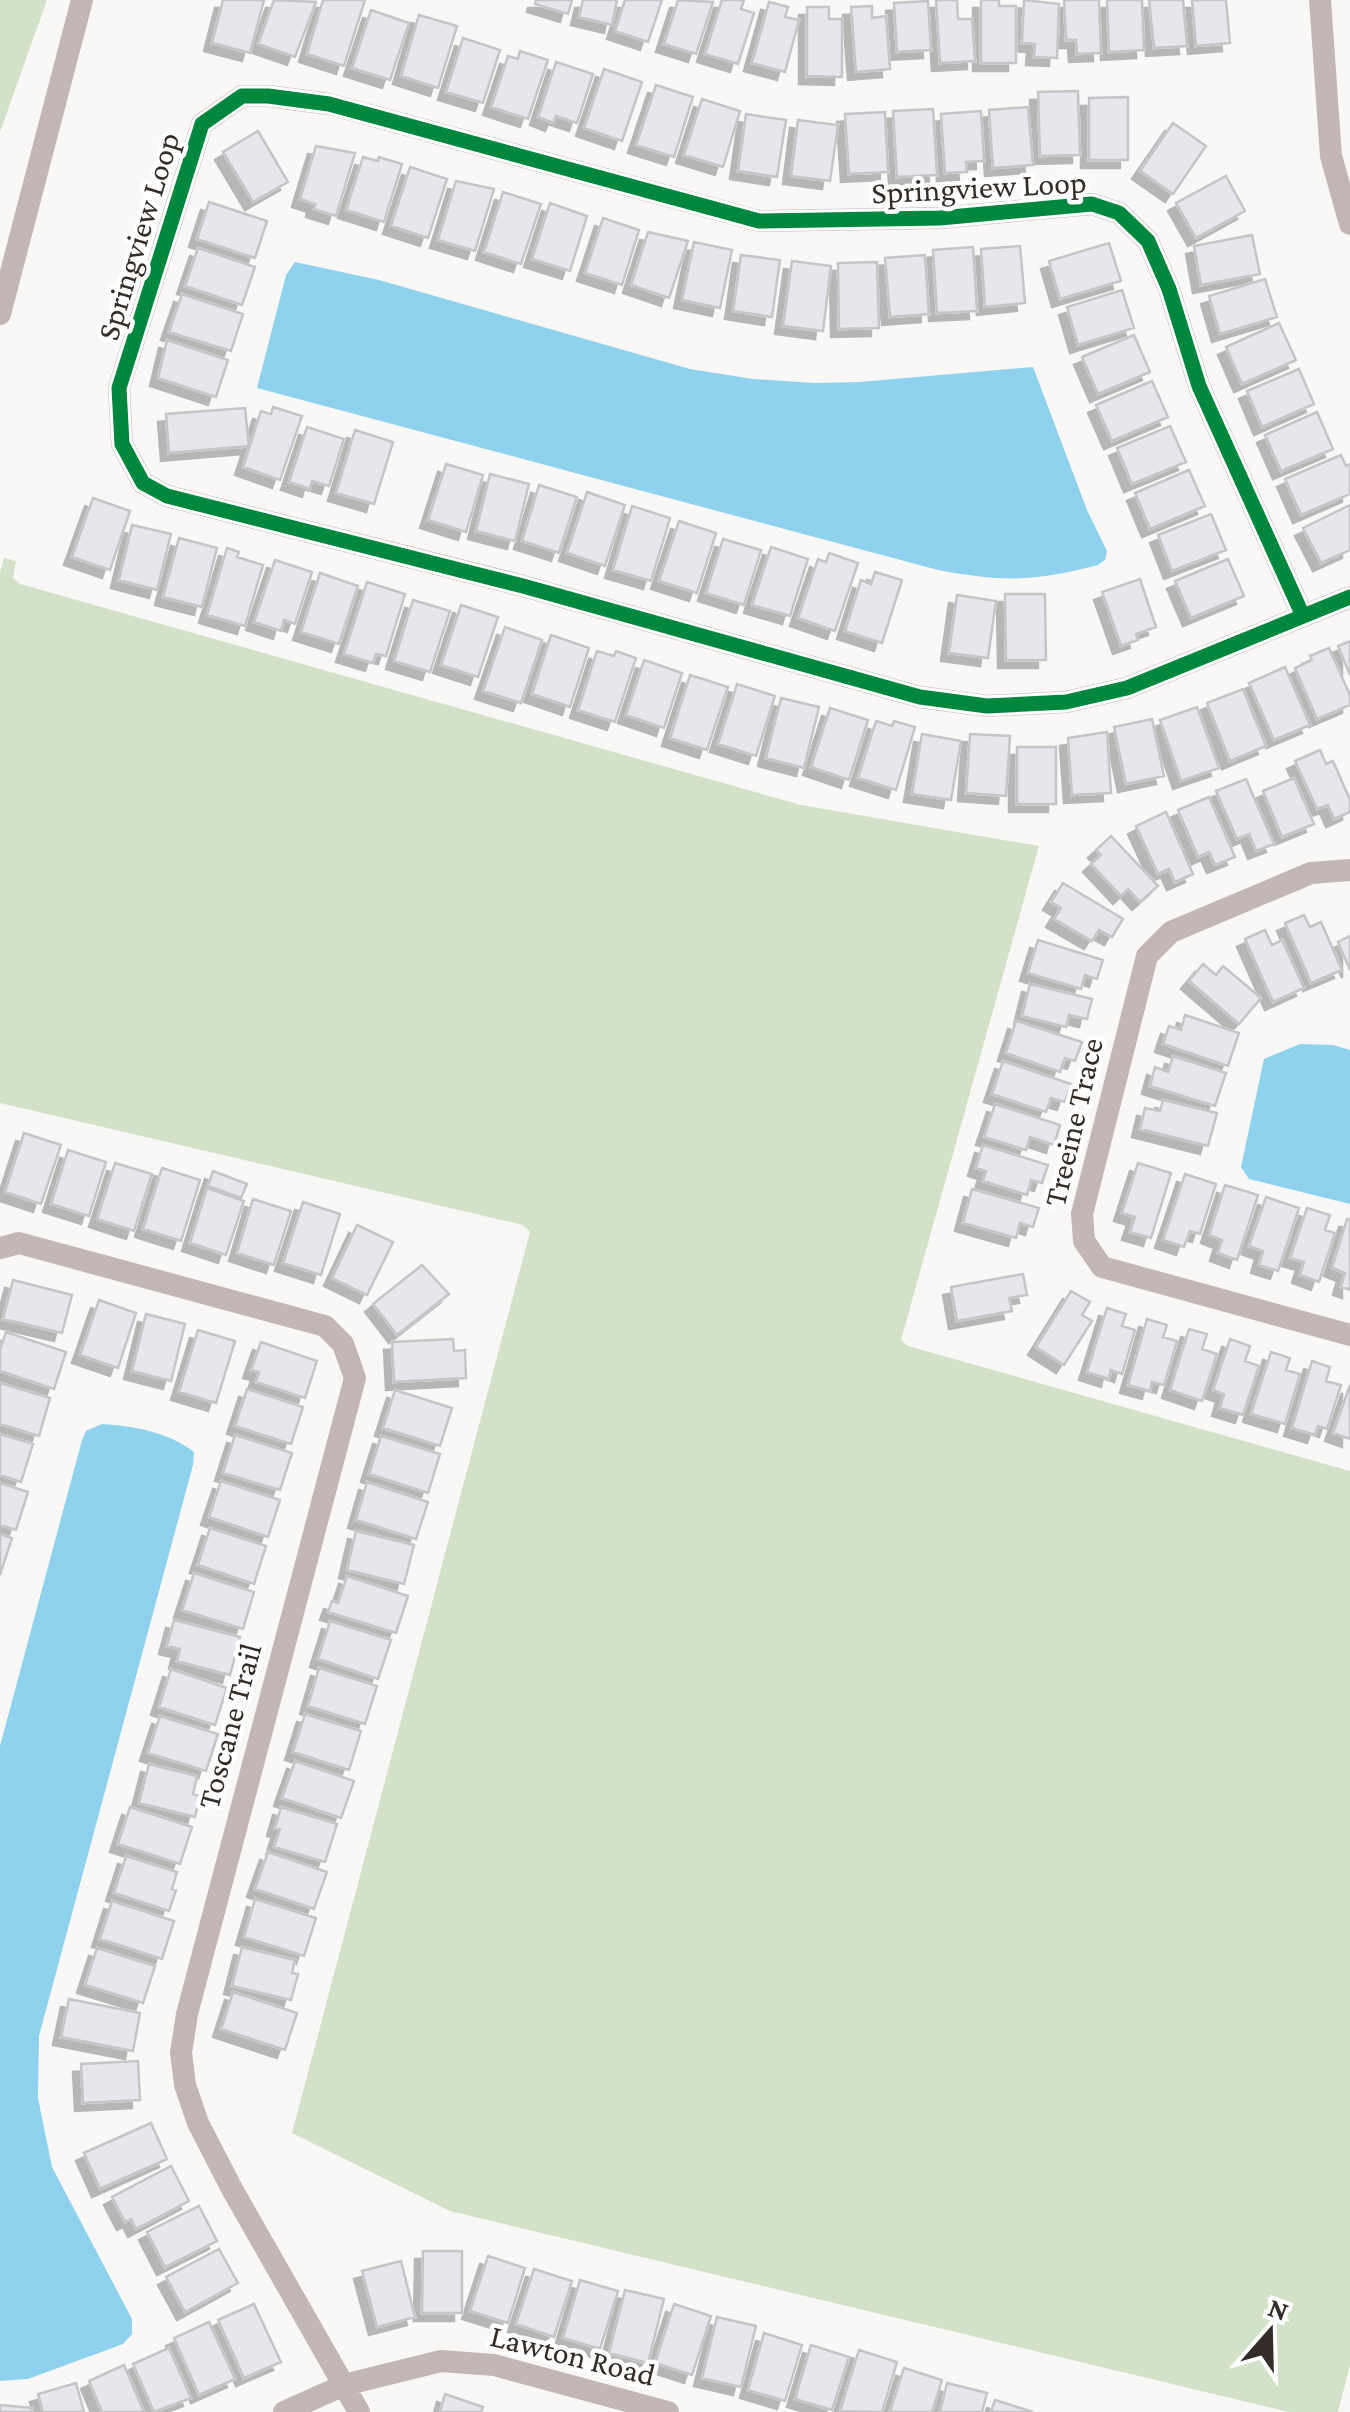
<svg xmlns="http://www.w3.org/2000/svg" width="1350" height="2412" font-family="'Crimson Pro',serif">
<defs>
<filter id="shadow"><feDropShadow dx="-8" dy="8" stdDeviation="0" flood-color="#0004"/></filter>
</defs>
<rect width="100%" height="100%" fill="#faf8f6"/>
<path fill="#d1e2c9" d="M 0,0 L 47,0 L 0,132 Z
M 4,558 L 16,561 L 13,578 L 20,584 L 801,805 L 1039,846 L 901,1340 L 908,1346 L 1350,1471 L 1350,2365 L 1338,2412 L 1289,2412 L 450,2211 L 292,2133 L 530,1232 L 523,1225 L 0,1103 L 0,573 Z"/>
<path fill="#8ed2ee" d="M 295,262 L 379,280 L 690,369 L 753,379 L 814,383 L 859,382 L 1033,367 L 1087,510 L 1107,551 L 1105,560 L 1098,565 C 1033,582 1003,582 938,570 L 257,388 L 286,275 Z
M 1300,1044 L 1333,1045 L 1350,1050 L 1350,1204 L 1249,1179 L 1241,1167 L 1264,1059 Z
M 102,1424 C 133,1426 169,1432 194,1452 L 193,1465 L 39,2036 L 38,2098 L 52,2167 L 132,2319 L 132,2334 L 123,2344 L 28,2379 L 0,2381 L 0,1746 L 82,1440 L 86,1431 Z"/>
<path fill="#e9e5ed" stroke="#c6c4c7" stroke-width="2.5" filter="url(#shadow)" d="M 223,0 L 264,0 L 250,53 L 212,43 Z
M 274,0 L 316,2 L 295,57 L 258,44 Z
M 323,0 L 365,0 L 344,66 L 307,54 Z
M 536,0 L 572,0 L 568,14 L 535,4 Z
M 583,0 L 617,0 L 612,25 L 579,17 Z
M 625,0 L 662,0 L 648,42 L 615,31 Z
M 678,0 L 713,2 L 696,54 L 664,44 Z
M 722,0 L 744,0 L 741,9 L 754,13 L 738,64 L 705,54 Z
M 936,0 L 957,0 L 958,19 L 972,19 L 975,61 L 940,63 Z
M 981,0 L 999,0 L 999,6 L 1016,6 L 1016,63 L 981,63 Z
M 1024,0 L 1059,4 L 1057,58 L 1034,57 L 1035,44 L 1022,43 Z
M 1064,0 L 1099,0 L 1101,53 L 1077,54 L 1076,40 L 1066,40 Z
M 1107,0 L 1142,0 L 1144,50 L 1109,52 Z
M 1149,0 L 1183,0 L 1187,46 L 1154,48 Z
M 1192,0 L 1226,0 L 1230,43 L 1196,46 Z
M 928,1 L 931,50 L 897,52 L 894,3 Z
M 769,2 L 788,7 L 785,17 L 799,20 L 785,72 L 752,63 Z
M 872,6 L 872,18 L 886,16 L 890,69 L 856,72 L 851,7 Z
M 807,7 L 829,7 L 829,19 L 842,19 L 842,77 L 807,76 Z
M 371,10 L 409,23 L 390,80 L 352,68 Z
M 419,15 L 457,26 L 438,88 L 401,76 Z
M 463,38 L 500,50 L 483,103 L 446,92 Z
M 520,51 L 548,60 L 528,119 L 491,107 L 508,56 L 518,59 Z
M 556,62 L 593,74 L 577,123 L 556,116 L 553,123 L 538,117 Z
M 604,69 L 642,82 L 622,141 L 584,128 Z
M 656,85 L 693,97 L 674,157 L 636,145 Z
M 1078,91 L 1080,155 L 1040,156 L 1038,92 Z
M 1128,97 L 1128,160 L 1089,160 L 1089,98 Z
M 702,99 L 740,111 L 723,167 L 684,155 Z
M 1028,107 L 1033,165 L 993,168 L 989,110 Z
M 933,109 L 937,175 L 897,177 L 893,111 Z
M 981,111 L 984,161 L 966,162 L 967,172 L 945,173 L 941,114 Z
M 885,112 L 888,172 L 849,174 L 845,114 Z
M 746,114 L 786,120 L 777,177 L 738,171 Z
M 798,120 L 838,125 L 830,181 L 791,176 Z
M 1173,123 L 1206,146 L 1173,194 L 1140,171 Z
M 258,131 L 288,182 L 253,202 L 223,152 Z
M 316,146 L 355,153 L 336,216 L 314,209 L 315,204 L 300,199 Z
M 363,157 L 378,161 L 379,157 L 402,164 L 384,222 L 346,210 Z
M 410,167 L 447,179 L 428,238 L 391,226 Z
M 1226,176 L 1245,211 L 1196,238 L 1176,203 Z
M 456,181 L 494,189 L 475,251 L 438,240 Z
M 503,192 L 541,204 L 521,264 L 484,252 Z
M 209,202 L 267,221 L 255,258 L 197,239 Z
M 550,203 L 587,216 L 570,271 L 532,259 Z
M 603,218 L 639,230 L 622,285 L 585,273 Z
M 648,232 L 688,241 L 669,298 L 631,285 Z
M 1252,235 L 1260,274 L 1201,285 L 1194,246 Z
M 694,242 L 732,250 L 720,308 L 682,300 Z
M 1109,243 L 1121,281 L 1060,299 L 1049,261 Z
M 1020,246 L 1025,303 L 985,307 L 981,249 Z
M 973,247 L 977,311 L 937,313 L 933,250 Z
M 198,248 L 255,267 L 242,305 L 185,286 Z
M 741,255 L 780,260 L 772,317 L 733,311 Z
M 925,255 L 929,314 L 890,317 L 885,258 Z
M 792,261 L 831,266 L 823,331 L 783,326 Z
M 877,262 L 879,328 L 839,329 L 838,263 Z
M 1265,279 L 1277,317 L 1220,334 L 1209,296 Z
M 1122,290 L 1134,328 L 1078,345 L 1067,307 Z
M 182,294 L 243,314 L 231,351 L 169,332 Z
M 1279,323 L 1296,360 L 1242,384 L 1226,347 Z
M 1134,335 L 1150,372 L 1098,394 L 1082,357 Z
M 167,340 L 228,360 L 216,397 L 158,378 Z
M 1299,369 L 1314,404 L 1262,427 L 1247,391 Z
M 1152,381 L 1168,417 L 1112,441 L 1096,405 Z
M 273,407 L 302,416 L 280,480 L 243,467 L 261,411 L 271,414 Z
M 245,408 L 249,446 L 169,453 L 166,414 Z
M 1317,412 L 1333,449 L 1281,471 L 1265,435 Z
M 1170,426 L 1186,462 L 1132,484 L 1117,448 Z
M 307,427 L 344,439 L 329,486 L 312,481 L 310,489 L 289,482 Z
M 355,430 L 393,442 L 374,504 L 336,493 Z
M 1341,455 L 1346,466 L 1350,464 L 1350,494 L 1301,515 L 1285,479 Z
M 446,464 L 483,475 L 466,532 L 428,520 Z
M 1189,470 L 1205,506 L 1150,529 L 1135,493 Z
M 490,474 L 529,484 L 515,541 L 476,531 Z
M 539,485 L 577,497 L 559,553 L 522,541 Z
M 587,492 L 625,505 L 605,566 L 567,553 Z
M 93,498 L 130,511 L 110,570 L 72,557 Z
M 1350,505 L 1350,550 L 1321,563 L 1303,528 Z
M 632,506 L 670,518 L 651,581 L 613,570 Z
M 1211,514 L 1226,550 L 1172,571 L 1158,535 Z
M 679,521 L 716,533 L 697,593 L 659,581 Z
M 132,525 L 171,534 L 157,590 L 119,580 Z
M 179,538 L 217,548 L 202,607 L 163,597 Z
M 723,539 L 761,550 L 744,605 L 706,593 Z
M 771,547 L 808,559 L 790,616 L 752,605 Z
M 227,548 L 239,552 L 237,557 L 263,565 L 245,626 L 207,615 Z
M 829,553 L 858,563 L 835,631 L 798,618 L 818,559 L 826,562 Z
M 1228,559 L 1244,596 L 1191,618 L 1175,581 Z
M 275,560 L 312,572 L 295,624 L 284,620 L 281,631 L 254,622 Z
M 875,572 L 902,580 L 882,643 L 845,631 L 861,580 L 871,584 Z
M 320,573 L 358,586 L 339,644 L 301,632 Z
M 1140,579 L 1156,627 L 1136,634 L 1138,640 L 1121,646 L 1102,592 Z
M 367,582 L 405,594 L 386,656 L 376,654 L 373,663 L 344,654 Z
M 1005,594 L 1045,594 L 1046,660 L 1006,660 Z
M 957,595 L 996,601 L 988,658 L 949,653 Z
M 413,600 L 450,611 L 430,672 L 394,661 Z
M 461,605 L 498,617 L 478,677 L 441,665 Z
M 505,627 L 542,640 L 521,703 L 483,691 Z
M 551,635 L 589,648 L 570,707 L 532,694 Z
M 1350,641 L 1350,675 L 1338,646 Z
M 1329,648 L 1350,695 L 1350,705 L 1317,719 L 1295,668 L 1312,660 L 1310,656 Z
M 597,651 L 614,656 L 616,651 L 636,658 L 615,722 L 578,710 Z
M 644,660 L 682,673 L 664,728 L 626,715 Z
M 1285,667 L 1310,725 L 1274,740 L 1249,683 Z
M 690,675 L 728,687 L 707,750 L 670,738 Z
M 737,684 L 775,696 L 756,756 L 718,744 Z
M 1243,689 L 1266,746 L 1230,761 L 1207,703 Z
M 781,698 L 819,707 L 804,768 L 766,758 Z
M 1197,707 L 1219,768 L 1181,781 L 1160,720 Z
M 830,708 L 868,720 L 849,780 L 811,767 Z
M 1152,719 L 1164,776 L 1126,784 L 1114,727 Z
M 876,721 L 892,726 L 894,721 L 915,727 L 896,790 L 858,778 Z
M 1107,732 L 1111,793 L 1072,795 L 1068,738 Z
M 922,734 L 961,741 L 951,800 L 912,794 Z
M 970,734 L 1010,736 L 1006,796 L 966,793 Z
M 1017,747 L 1056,747 L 1056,804 L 1017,804 Z
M 1320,750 L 1326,764 L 1333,761 L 1350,800 L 1350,812 L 1334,819 L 1328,805 L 1317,809 L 1295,761 Z
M 1294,778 L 1314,824 L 1282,837 L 1263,791 Z
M 1246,779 L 1274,844 L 1256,851 L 1249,834 L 1237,839 L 1216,791 Z
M 1209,797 L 1235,857 L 1215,865 L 1209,852 L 1198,857 L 1178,810 Z
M 1166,812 L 1193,874 L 1175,882 L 1169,869 L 1158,874 L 1136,826 Z
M 1111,836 L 1158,886 L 1140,902 L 1128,889 L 1121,896 L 1091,864 L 1101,855 L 1096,850 Z
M 1063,883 L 1123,919 L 1112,937 L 1099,930 L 1092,941 L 1054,919 L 1061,908 L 1051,902 Z
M 1304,915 L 1310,927 L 1321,922 L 1342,970 L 1311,983 L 1285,923 Z
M 1265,930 L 1272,945 L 1282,940 L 1304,988 L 1273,1002 L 1245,939 Z
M 1350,936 L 1350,970 L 1338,942 Z
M 1038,940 L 1103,960 L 1097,979 L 1085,975 L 1081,989 L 1028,973 Z
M 1203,964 L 1216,975 L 1223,966 L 1261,998 L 1239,1024 L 1189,981 Z
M 1030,984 L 1092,999 L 1087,1019 L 1069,1015 L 1066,1027 L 1022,1016 Z
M 1185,1015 L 1239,1033 L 1228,1066 L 1163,1044 L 1169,1026 L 1181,1030 Z
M 1016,1021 L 1082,1042 L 1075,1061 L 1065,1058 L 1060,1072 L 1006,1053 Z
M 1173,1056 L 1226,1073 L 1215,1106 L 1150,1086 L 1155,1067 L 1168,1072 Z
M 1003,1061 L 1071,1084 L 1065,1102 L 1051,1098 L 1046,1112 L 992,1094 Z
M 1163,1100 L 1217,1113 L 1208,1146 L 1140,1129 L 1145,1108 L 1160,1111 Z
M 995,1104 L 1060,1125 L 1054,1145 L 1030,1137 L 1026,1150 L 984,1137 Z
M 24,1133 L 61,1145 L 41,1204 L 5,1192 Z
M 983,1145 L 1048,1165 L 1042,1183 L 1031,1180 L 1027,1195 L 983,1181 L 986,1171 L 976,1168 Z
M 68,1150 L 106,1162 L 89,1216 L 51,1204 Z
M 115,1163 L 152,1174 L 134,1231 L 97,1219 Z
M 1138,1163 L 1171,1173 L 1151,1238 L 1130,1232 L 1135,1217 L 1122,1213 Z
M 162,1168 L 200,1180 L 181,1241 L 143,1229 Z
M 213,1171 L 247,1184 L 241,1198 L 208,1186 Z
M 1185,1174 L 1216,1184 L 1200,1234 L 1190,1231 L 1184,1247 L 1163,1240 Z
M 1225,1185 L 1258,1195 L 1237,1260 L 1218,1253 L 1222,1240 L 1209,1235 Z
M 207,1188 L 244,1201 L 226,1255 L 190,1243 Z
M 972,1189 L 1039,1208 L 1033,1227 L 1020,1223 L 1016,1238 L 963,1223 Z
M 1266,1197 L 1299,1208 L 1278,1271 L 1259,1265 L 1263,1251 L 1249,1246 Z
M 253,1199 L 291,1211 L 274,1265 L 237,1253 Z
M 303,1202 L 340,1214 L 321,1275 L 283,1263 Z
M 1307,1208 L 1330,1215 L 1325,1230 L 1335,1233 L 1319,1282 L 1300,1275 L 1304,1262 L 1290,1258 Z
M 1347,1219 L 1350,1219 L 1350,1290 L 1341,1287 L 1345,1273 L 1332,1268 Z
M 357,1225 L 393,1242 L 367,1295 L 332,1278 Z
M 422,1265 L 449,1294 L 397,1335 L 373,1304 Z
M 1023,1274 L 1027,1295 L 1009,1298 L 1012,1311 L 957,1321 L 951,1287 Z
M 13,1280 L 72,1295 L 62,1333 L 3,1319 Z
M 1071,1291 L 1090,1302 L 1082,1315 L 1092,1321 L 1064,1365 L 1036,1347 Z
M 99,1300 L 136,1313 L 118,1368 L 80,1355 Z
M 1107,1308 L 1126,1314 L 1122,1326 L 1135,1330 L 1122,1374 L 1111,1370 L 1109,1379 L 1087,1372 Z
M 146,1314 L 185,1324 L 171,1381 L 132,1371 Z
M 1147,1319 L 1167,1325 L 1163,1337 L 1177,1341 L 1164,1385 L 1152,1382 L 1150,1391 L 1128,1385 Z
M 1189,1329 L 1207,1334 L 1202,1349 L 1217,1354 L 1202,1401 L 1170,1390 Z
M 198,1330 L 235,1341 L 216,1403 L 179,1392 Z
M 6,1332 L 66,1352 L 54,1389 L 0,1371 L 0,1349 Z
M 453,1339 L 454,1351 L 465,1350 L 466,1378 L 394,1382 L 392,1342 Z
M 1230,1339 L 1250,1346 L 1245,1361 L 1259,1366 L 1243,1415 L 1220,1408 L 1224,1394 L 1213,1390 Z
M 261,1342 L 317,1361 L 305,1398 L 256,1382 L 259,1372 L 251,1370 Z
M 1271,1352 L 1290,1358 L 1286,1370 L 1300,1374 L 1285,1424 L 1251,1414 Z
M 1312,1361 L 1330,1367 L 1326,1381 L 1341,1385 L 1327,1429 L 1318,1426 L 1315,1435 L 1292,1428 Z
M 0,1383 L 50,1398 L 39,1436 L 0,1424 Z
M 1350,1385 L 1350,1439 L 1333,1433 Z
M 247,1389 L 303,1407 L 291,1444 L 235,1426 Z
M 395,1390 L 452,1408 L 440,1446 L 383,1428 Z
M 0,1434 L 33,1444 L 21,1482 L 0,1475 Z
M 235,1435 L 292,1453 L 280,1490 L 223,1473 Z
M 381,1436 L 440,1454 L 428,1493 L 369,1474 Z
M 221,1481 L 280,1500 L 268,1537 L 209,1517 Z
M 367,1482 L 428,1502 L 416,1539 L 356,1520 Z
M 0,1483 L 28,1492 L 16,1530 L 0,1525 Z
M 210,1528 L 266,1546 L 254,1584 L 198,1565 Z
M 356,1531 L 414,1545 L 404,1584 L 347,1570 Z
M 0,1534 L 12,1538 L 0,1575 Z
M 194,1573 L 254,1592 L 243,1629 L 182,1610 Z
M 347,1576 L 408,1596 L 396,1633 L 328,1612 L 332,1601 L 338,1603 Z
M 174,1620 L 240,1637 L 230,1675 L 177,1661 L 180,1649 L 167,1646 Z
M 330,1621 L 391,1640 L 378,1679 L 318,1659 Z
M 319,1668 L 377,1686 L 365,1724 L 308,1706 Z
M 171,1669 L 227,1688 L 215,1725 L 159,1707 Z
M 305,1714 L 361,1731 L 349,1770 L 293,1752 Z
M 160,1716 L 218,1734 L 206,1771 L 148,1753 Z
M 295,1761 L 354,1781 L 341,1818 L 282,1798 Z
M 149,1764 L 197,1776 L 193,1794 L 200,1796 L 195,1817 L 139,1803 Z
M 130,1807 L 192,1827 L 180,1864 L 118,1844 Z
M 281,1807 L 337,1824 L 325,1862 L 274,1847 L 280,1829 L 275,1828 Z
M 268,1852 L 327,1872 L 314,1909 L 255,1889 Z
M 126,1856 L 177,1872 L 172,1889 L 176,1890 L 169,1911 L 114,1893 Z
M 255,1899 L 316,1918 L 304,1956 L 244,1937 Z
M 112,1901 L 174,1921 L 162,1959 L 100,1939 Z
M 242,1947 L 295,1960 L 292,1973 L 298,1974 L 291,2000 L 232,1986 Z
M 97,1948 L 155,1966 L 143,2003 L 85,1985 Z
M 233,1992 L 297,2013 L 285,2050 L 221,2029 Z
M 69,1999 L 140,2013 L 133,2051 L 61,2037 Z
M 138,2061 L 140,2100 L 83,2103 L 81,2064 Z
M 151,2123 L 167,2159 L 100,2189 L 84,2153 Z
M 171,2166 L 189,2201 L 136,2229 L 131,2219 L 125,2222 L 112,2197 Z
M 199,2206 L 217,2241 L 165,2267 L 147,2232 Z
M 219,2249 L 238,2283 L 185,2312 L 166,2277 Z
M 423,2251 L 462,2251 L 462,2313 L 422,2313 Z
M 488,2256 L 525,2268 L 508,2323 L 470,2311 Z
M 401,2261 L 415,2317 L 377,2327 L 362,2271 Z
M 534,2269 L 572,2281 L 554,2337 L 516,2324 Z
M 580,2280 L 618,2291 L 600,2349 L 563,2338 Z
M 625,2290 L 664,2299 L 648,2363 L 609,2353 Z
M 254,2304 L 281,2362 L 244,2378 L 218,2320 Z
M 674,2304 L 711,2316 L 692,2375 L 655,2363 Z
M 717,2317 L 756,2326 L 741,2387 L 702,2378 Z
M 209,2322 L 235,2379 L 199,2395 L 174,2338 Z
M 764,2333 L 802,2345 L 785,2401 L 748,2390 Z
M 811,2345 L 849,2357 L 832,2410 L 795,2399 Z
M 169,2348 L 191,2398 L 154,2412 L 133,2364 Z
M 859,2350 L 897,2362 L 882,2412 L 840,2411 Z
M 124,2365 L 144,2412 L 102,2412 L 89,2381 Z
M 904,2368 L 942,2380 L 932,2412 L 890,2412 Z
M 76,2383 L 84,2412 L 43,2412 L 38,2394 Z
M 947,2383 L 987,2393 L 982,2412 L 940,2412 Z
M 445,2394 L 483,2407 L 481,2412 L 440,2412 Z
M 995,2400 L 1033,2412 L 991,2412 Z
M 0,2405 L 32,2408 L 32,2412 L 0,2412 Z"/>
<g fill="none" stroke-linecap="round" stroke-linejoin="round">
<path stroke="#c2b7b6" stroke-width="22" d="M 1320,0 L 1331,156 L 1350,224
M 0,314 L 82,0
M 1303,616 L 1199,386 L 1169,289 L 1148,241 L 1119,213 L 1092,204 L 940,218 L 759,221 L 329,104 L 268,96 L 242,96 L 202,124 L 119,388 L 122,444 L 143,483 L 167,496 L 523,586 L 920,697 L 987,706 L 1066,702 L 1127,688 L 1350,597
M 1350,870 L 1311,873 L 1171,932 L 1147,956 L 1082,1214 L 1084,1241 L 1102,1267 L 1350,1335
M 0,1248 L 19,1243 L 325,1326 L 343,1344 L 355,1378 L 187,2014 L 181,2053 L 185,2085 L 198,2123 L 232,2189 L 359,2412
M 284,2412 L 344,2385 L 441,2361 L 494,2365 L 668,2412"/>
<g stroke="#fff" stroke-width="21">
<path id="cycleway" d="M 1303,616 L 1199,386 L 1169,289 L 1148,241 L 1119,213 L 1092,204 L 940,218 L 759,221 L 329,104 L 268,96 L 242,96 L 202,124 L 119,388 L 122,444 L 143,483 L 167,496 L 523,586 L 920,697 L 987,706 L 1066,702 L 1127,688 L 1350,597"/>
</g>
<use href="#cycleway" stroke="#00873e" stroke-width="15"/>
</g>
<g text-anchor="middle" stroke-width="9" stroke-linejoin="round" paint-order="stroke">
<g font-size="32" fill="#342c27" stroke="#fff">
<text transform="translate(979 187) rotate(-3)" y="11">Springview Loop</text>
<text transform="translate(138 236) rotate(-73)" y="11">Springview Loop</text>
<text transform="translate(1073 1122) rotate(-77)" y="11">Treeine Trace</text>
<text transform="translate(229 1726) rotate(-75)" y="11">Toscane Trail</text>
<text transform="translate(573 2355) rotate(14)" y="11">Lawton Road</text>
</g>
</g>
<g transform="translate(1270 2332) rotate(20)" stroke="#ffffff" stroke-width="8" paint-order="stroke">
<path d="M0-8L18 38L0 25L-18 38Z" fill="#342c27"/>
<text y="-15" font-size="28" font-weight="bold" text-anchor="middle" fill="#342c27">N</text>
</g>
</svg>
